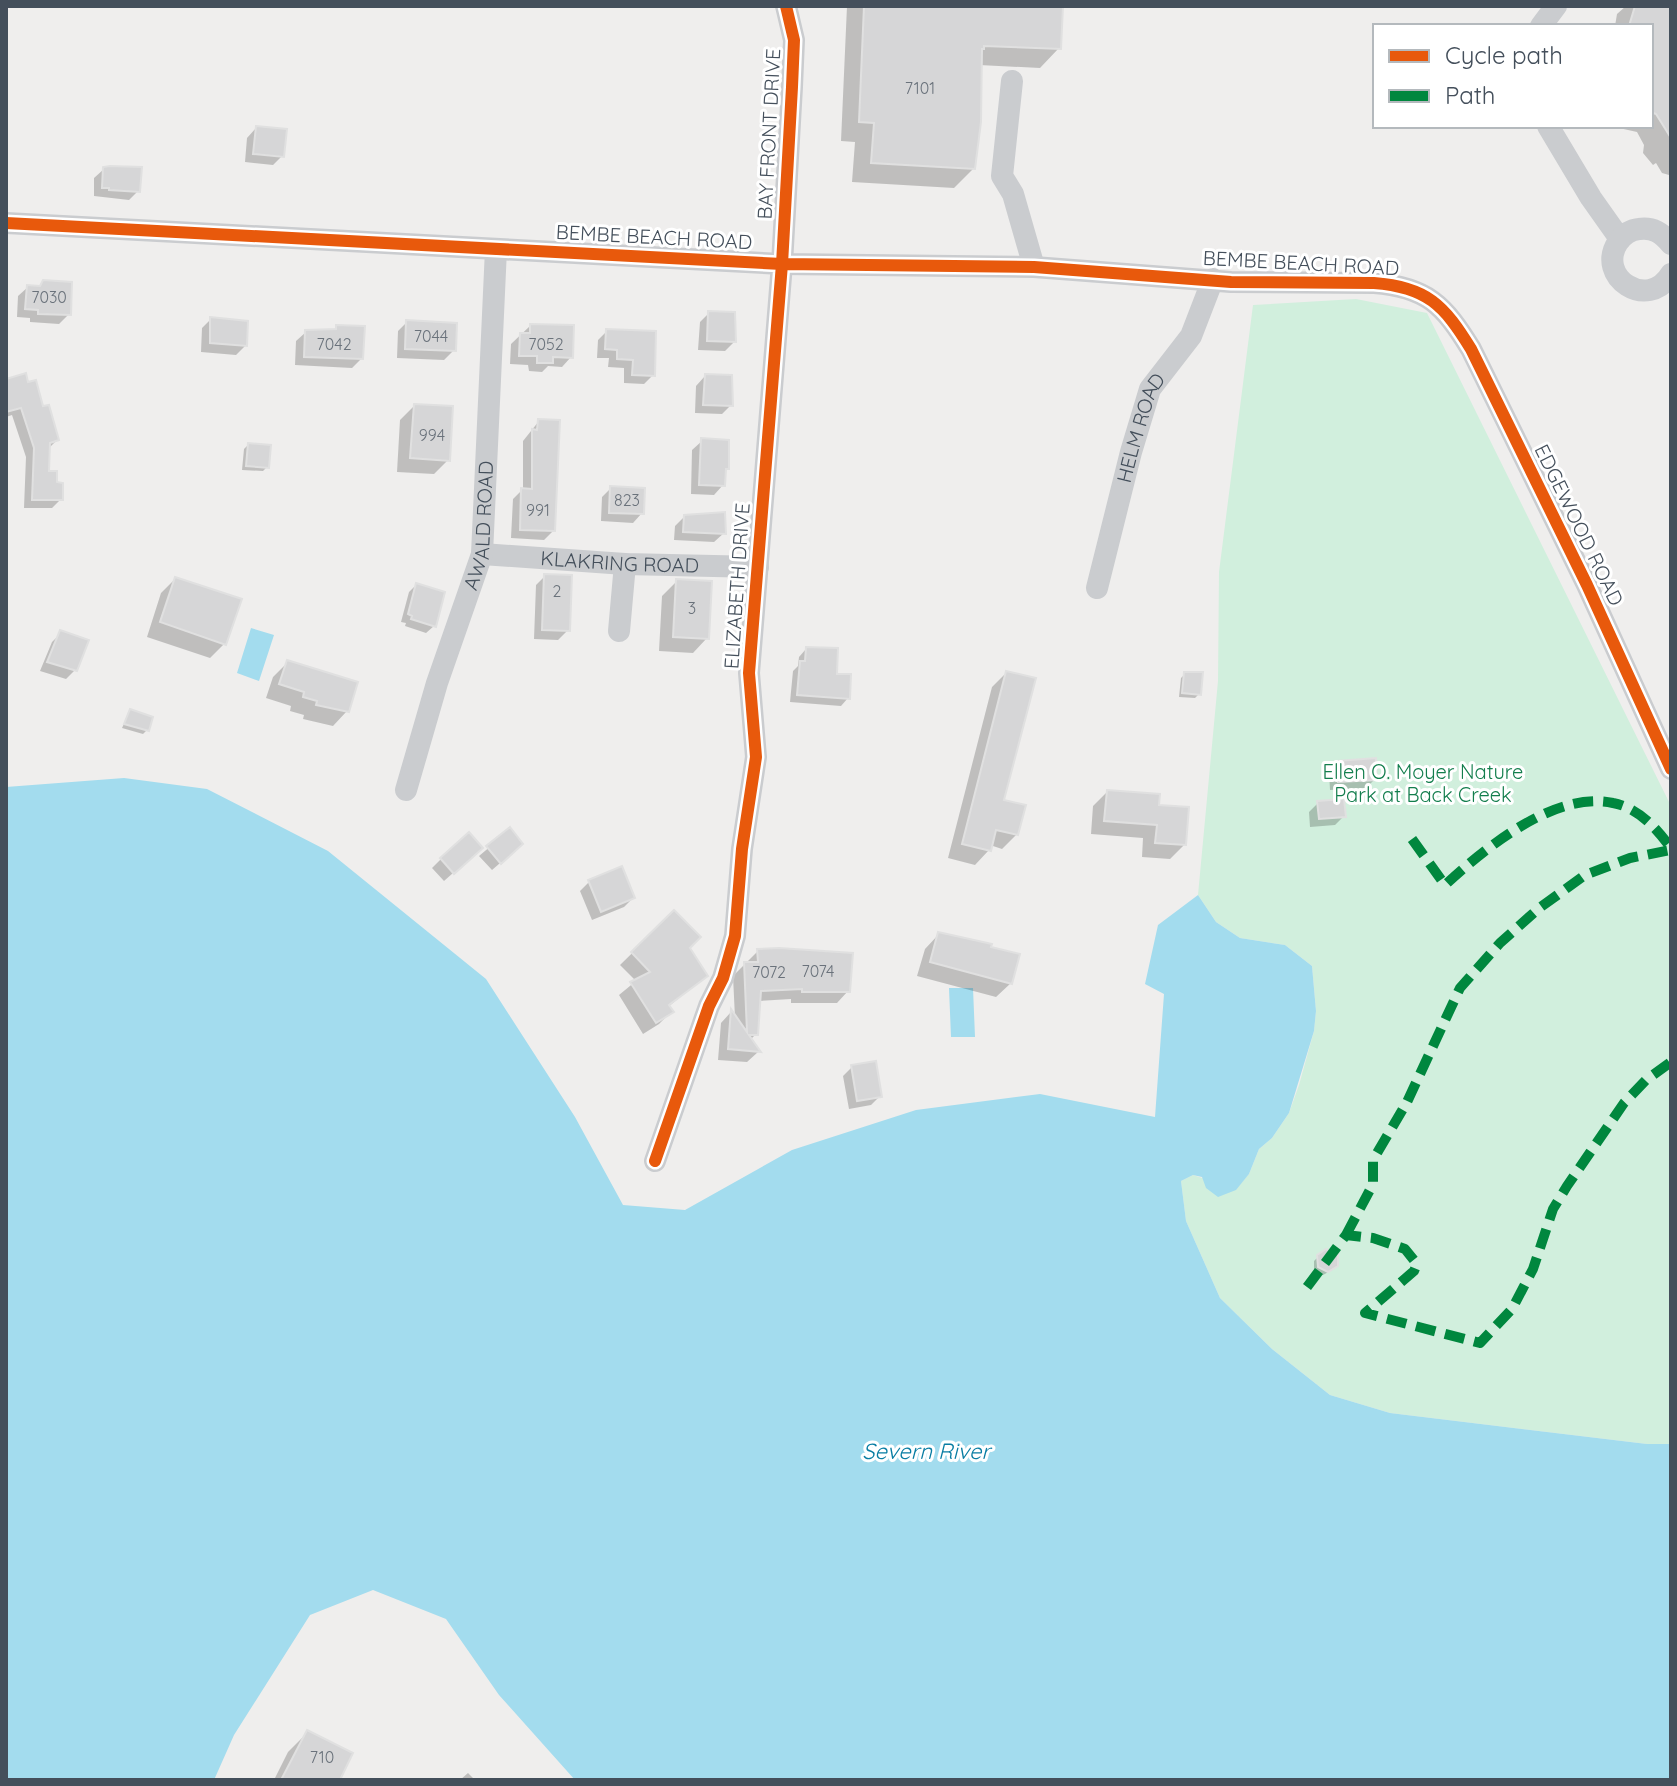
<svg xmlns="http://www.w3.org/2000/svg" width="1677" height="1786" font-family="Quicksand,sans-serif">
<rect width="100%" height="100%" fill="#efeeed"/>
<path fill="#d1efdd" d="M 1356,299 L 1427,313 L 1671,806 L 1671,1444 L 1647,1444 L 1390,1413 L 1330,1395 L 1272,1349 L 1220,1298 L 1186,1221 L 1181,1181 L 1193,1175 L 1236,1189 L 1249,1174 L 1259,1149 L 1272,1138 L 1289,1113 L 1299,1085 L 1314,1031 L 1316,1011 L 1312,966 L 1285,945 L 1240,938 L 1216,922 L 1198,895 L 1218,681 L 1219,572 L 1253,305 Z"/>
<path fill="#a3dcee" d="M 251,628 L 274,635 L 259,681 L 237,673 Z
M 124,778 L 207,789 L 328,851 L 486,979 L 575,1117 L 623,1205 L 685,1210 L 792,1150 L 916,1110 L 1040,1094 L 1155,1117 L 1164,994 L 1145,984 L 1158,925 L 1198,895 L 1216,922 L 1240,938 L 1285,945 L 1312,966 L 1316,1011 L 1314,1031 L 1289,1113 L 1272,1138 L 1259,1149 L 1249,1174 L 1236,1190 L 1218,1197 L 1206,1188 L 1202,1177 L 1193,1175 L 1181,1181 L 1186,1221 L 1220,1298 L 1272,1349 L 1330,1395 L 1390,1413 L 1647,1444 L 1671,1444 L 1671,1780 L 575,1780 L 499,1695 L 446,1619 L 373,1590 L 310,1615 L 234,1735 L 214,1780 L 6,1780 L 6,787 Z
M 949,988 L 973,988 L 975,1037 L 951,1037 Z"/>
<path fill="#0003" d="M 847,6 L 1061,6 L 1059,48 L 1040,68 L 979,65 L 973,169 L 954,188 L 852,182 L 855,142 L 841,141 Z
M 1626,6 L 1671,6 L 1671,178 L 1669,175 L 1662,173 L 1656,163 L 1653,165 L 1643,153 L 1644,145 L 1637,132 L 1619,128 L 1651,126 L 1651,26 L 1615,26 L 1617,14 Z
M 256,128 L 282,156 L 273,165 L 245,162 L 247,138 Z
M 104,169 L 138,191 L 129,200 L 94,196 L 94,178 Z
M 28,287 L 69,314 L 59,324 L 30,322 L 30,318 L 17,317 L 18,296 Z
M 709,313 L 734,342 L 725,351 L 698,350 L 700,322 Z
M 211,319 L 245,346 L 236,355 L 201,352 L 202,328 Z
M 407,322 L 454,350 L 444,360 L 397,358 L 398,331 Z
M 530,326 L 571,357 L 562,367 L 548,366 L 542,372 L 529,371 L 528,365 L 510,364 L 511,344 Z
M 337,327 L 361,359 L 352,368 L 295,365 L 296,341 L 306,332 L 332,331 Z
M 607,331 L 653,375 L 644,384 L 624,383 L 624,368 L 608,367 L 609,358 L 597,358 L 598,340 Z
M 705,376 L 731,405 L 722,414 L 695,413 L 696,386 Z
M 6,381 L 42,409 L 57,440 L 48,449 L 47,473 L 61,499 L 52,508 L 24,508 L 26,457 L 12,415 L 6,417 Z
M 414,406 L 448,460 L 434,474 L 397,472 L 400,420 Z
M 539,421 L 553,531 L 544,540 L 511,538 L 513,499 L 523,489 L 523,441 Z
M 702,441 L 724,471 L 723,485 L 714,495 L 691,494 L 692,450 Z
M 248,445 L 267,467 L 263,471 L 242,470 L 244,449 Z
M 611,488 L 642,513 L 633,523 L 601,521 L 602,497 Z
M 684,517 L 724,533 L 714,542 L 674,540 L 675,526 Z
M 545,576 L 568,630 L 558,640 L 534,639 L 536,585 Z
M 175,579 L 224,644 L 210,658 L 147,637 L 161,593 Z
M 676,582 L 707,638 L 693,653 L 659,651 L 662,596 Z
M 416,585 L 434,626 L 426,633 L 405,626 L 406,623 L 401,622 L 409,592 Z
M 61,633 L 75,670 L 66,679 L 40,671 L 52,642 Z
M 806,649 L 835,675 L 848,698 L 841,706 L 790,702 L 793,671 L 798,666 L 799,657 Z
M 287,663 L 347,711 L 333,726 L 303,719 L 304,715 L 290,711 L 291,706 L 266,698 L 273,677 Z
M 1006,673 L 1002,801 L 1017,834 L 1002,849 L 990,845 L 989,850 L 975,865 L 948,858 L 992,687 Z
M 1185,674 L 1199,694 L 1195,698 L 1179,697 L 1181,678 Z
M 130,711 L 147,730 L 143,734 L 122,728 Z
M 1338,763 L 1375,779 L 1366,788 L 1330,790 L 1329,772 Z
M 1107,792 L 1157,807 L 1184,845 L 1170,859 L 1142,857 L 1143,838 L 1091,834 L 1093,806 Z
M 1318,803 L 1344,816 L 1335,825 L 1310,827 L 1309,812 Z
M 510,830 L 513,852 L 492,870 L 479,856 Z
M 471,857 L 444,881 L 432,868 L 441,859 Z
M 589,882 L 633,898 L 624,907 L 592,920 L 580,891 Z
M 674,912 L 688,948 L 706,976 L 668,1007 L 671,1012 L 659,1024 L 643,1034 L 619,995 L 636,981 L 620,965 Z
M 939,934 L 1011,983 L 996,997 L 917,976 L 925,949 Z
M 758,951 L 848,991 L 837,1003 L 791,1003 L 791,999 L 758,1001 L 756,1034 L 750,1040 L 758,1052 L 747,1062 L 718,1060 L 721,1023 L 731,1012 L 735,1018 L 733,976 Z
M 852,1067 L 880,1096 L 871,1105 L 849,1109 L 843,1076 Z
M 1318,1257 L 1332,1270 L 1323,1275 L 1314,1271 L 1314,1261 Z
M 308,1732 L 337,1780 L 274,1780 L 288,1752 Z
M 468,1773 L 475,1780 L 460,1780 Z"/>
<path fill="#d6d6d7" stroke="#e0e0e0" stroke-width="2" d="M 864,6 L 1063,6 L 1061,49 L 984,46 L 984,49 L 982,49 L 981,122 L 975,169 L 871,163 L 874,123 L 859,122 Z
M 1635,6 L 1671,6 L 1671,138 L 1656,114 L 1651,112 L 1651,26 L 1629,26 Z
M 256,126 L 287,129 L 284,157 L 253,154 Z
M 110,166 L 142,167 L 140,192 L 109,190 L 109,188 L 102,188 L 103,167 Z
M 43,280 L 72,282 L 71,315 L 38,314 L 38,310 L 25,309 L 27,285 L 40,286 Z
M 708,311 L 735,312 L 736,342 L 707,341 Z
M 210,317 L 248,321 L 247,346 L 210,343 Z
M 406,320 L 457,323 L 456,351 L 405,349 Z
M 530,324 L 574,325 L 573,358 L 553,357 L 553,363 L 537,363 L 537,356 L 519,356 L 520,333 L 530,333 Z
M 336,325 L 365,326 L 363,359 L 304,357 L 305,330 L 336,329 Z
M 606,329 L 656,331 L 655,376 L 632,375 L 633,360 L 617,359 L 617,350 L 605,349 Z
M 26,373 L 28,382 L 36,380 L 43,406 L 49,405 L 59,440 L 50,443 L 49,471 L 57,471 L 57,482 L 63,483 L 63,500 L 32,500 L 34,448 L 21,408 L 6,412 L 6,379 Z
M 705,374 L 732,375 L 733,406 L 703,405 Z
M 414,404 L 453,406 L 450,461 L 410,458 Z
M 538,419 L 560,420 L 555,531 L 520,530 L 521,488 L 532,489 L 532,429 L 537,430 Z
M 701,438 L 729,440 L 729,469 L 726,469 L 725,486 L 699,485 Z
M 248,443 L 271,445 L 269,468 L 246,466 Z
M 610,486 L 645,488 L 644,514 L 609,513 Z
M 725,512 L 726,534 L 683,532 L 684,515 Z
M 544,574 L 572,575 L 570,631 L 542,630 Z
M 175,577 L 242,599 L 226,645 L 160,622 Z
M 676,579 L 712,581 L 709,639 L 673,637 Z
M 416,583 L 445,592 L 436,627 L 411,619 L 412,616 L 408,614 Z
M 60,630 L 89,640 L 77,671 L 47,662 Z
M 806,647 L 838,648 L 837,674 L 851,674 L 850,699 L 797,695 L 800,661 L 805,661 Z
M 287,660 L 358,682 L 349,712 L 316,705 L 317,701 L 303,697 L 304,692 L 279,684 Z
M 1006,671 L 1036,678 L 1004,800 L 1026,805 L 1018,835 L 996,830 L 991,851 L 962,844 Z
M 1184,672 L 1203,672 L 1201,695 L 1182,693 Z
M 130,709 L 153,717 L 149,731 L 124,724 Z
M 1376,758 L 1377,780 L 1338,782 L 1337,761 Z
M 1107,790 L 1160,794 L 1159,805 L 1189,807 L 1186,845 L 1155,843 L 1157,825 L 1104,821 Z
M 1344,799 L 1346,817 L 1319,819 L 1317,801 Z
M 510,827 L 523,844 L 501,864 L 486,846 Z
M 469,832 L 483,848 L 454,874 L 440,858 Z
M 622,866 L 635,898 L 601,912 L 588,880 Z
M 674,910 L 701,937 L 690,948 L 708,976 L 669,1005 L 674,1012 L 656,1023 L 630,982 L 650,972 L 631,952 Z
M 938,932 L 992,944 L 991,947 L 1020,954 L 1012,984 L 930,962 Z
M 779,948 L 853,953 L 850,992 L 802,992 L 802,989 L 761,991 L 758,1035 L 749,1035 L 761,1052 L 728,1049 L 731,1009 L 747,1032 L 744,962 L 758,962 L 757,949 Z
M 876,1061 L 882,1097 L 857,1101 L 851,1065 Z
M 1326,1249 L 1338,1254 L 1338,1266 L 1328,1272 L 1318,1267 L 1317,1255 Z
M 307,1730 L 353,1753 L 340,1780 L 281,1780 Z"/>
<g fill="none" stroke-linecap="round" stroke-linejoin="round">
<g stroke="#cacccf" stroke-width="22">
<path d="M 1541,26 L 1556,6"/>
<path d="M 1012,81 L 1002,176 L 1013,194 L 1034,267"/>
<path d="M 1548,126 L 1591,198 L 1620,239"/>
<path d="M 6,223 L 782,264 L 1034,267 L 1231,282 L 1374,283 C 1427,287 1444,305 1471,349 L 1587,585 L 1671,769"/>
<path d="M 1671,244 C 1662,233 1653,227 1639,229 C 1630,230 1623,235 1618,242 C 1595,277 1648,312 1671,274"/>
<path id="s1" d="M 482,554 L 625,564 L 758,567"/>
<path id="s2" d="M 1097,588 L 1131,452 L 1150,389 L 1191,336 L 1213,279"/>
<path d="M 619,631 L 625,564"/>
<path id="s3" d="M 406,790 L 437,683 L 482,554 L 496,249"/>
<path d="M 655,1161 L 709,1006 L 723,978 L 735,936 L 742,849 L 756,757 L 749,673 L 782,264 L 792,87 L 794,40 L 786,6"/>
</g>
<path stroke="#00873e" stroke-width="10" stroke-dasharray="20 10" stroke-linecap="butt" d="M 1412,839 L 1445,885 C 1484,849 1555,790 1613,803 C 1639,808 1656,828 1671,848
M 1346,1235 L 1373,1184 L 1373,1160 L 1407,1102 L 1460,988 L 1500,943 L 1538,909 L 1585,875 L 1630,858 L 1671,850
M 1307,1287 L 1346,1235 L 1373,1238 L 1405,1249 L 1417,1264 L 1414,1271 L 1365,1313 L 1480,1343 L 1512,1309 L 1533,1269 L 1553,1209 L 1567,1186 L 1624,1103 L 1646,1080 L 1671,1062"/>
<g stroke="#fff" stroke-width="17">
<path id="cycleway" d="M 6,223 L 782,264 L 1034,267 L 1231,282 L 1374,283 C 1427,287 1444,305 1471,349 L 1587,585 L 1671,769
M 655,1161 L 709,1006 L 723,978 L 735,936 L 742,849 L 756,757 L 749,673 L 782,264 L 792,87 L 794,40 L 786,6"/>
</g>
<use href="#cycleway" stroke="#e8590c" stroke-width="12"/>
</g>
<g text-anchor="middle" stroke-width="6" stroke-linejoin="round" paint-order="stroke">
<g font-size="16" fill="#6a727b">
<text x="920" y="94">7101</text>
<text x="49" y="303">7030</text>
<text x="431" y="342">7044</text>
<text x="334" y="350">7042</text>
<text x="546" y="350">7052</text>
<text x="432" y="441">994</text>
<text x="627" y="506">823</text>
<text x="538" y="516">991</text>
<text x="557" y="597">2</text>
<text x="692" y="614">3</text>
<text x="818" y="977">7074</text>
<text x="769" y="978">7072</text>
<text x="322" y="1763">710</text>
</g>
<g font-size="20" fill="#444f5b" stroke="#fff">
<text transform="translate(769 134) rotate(-87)" y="7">BAY FRONT DRIVE</text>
<text transform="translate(654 237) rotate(3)" y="7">BEMBE BEACH ROAD</text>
<text transform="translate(1301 263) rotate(3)" y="7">BEMBE BEACH ROAD</text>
<text dy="7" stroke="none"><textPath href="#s2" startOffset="166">HELM ROAD</textPath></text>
<text dy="7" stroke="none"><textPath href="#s3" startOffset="276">AWALD ROAD</textPath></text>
<text transform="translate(1579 525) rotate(64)" y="7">EDGEWOOD ROAD</text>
<text dy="7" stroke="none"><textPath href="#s1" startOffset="138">KLAKRING ROAD</textPath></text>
<text transform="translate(737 586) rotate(-86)" y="7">ELIZABETH DRIVE</text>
</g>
<g font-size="20" fill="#137e4d" stroke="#fff">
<text x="1423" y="779">Ellen O. Moyer Nature<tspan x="1423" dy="23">Park at Back Creek</tspan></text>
</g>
<g font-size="22" font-style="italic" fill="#087da3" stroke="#fff">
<text x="926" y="1459">Severn River</text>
</g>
</g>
<rect width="1677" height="1786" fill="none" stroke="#444f5b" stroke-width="16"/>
<rect x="1373" y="24" width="280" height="104" fill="#ffffff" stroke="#b4b9bd" stroke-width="2"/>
<rect x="1389" y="50" width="40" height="12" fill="#e8590c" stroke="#b4b9bd" stroke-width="2"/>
<text x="1445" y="64" font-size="24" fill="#444f5b">Cycle path</text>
<rect x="1389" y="90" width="40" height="12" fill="#00873e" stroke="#b4b9bd" stroke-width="2"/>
<text x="1445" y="104" font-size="24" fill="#444f5b">Path</text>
</svg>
